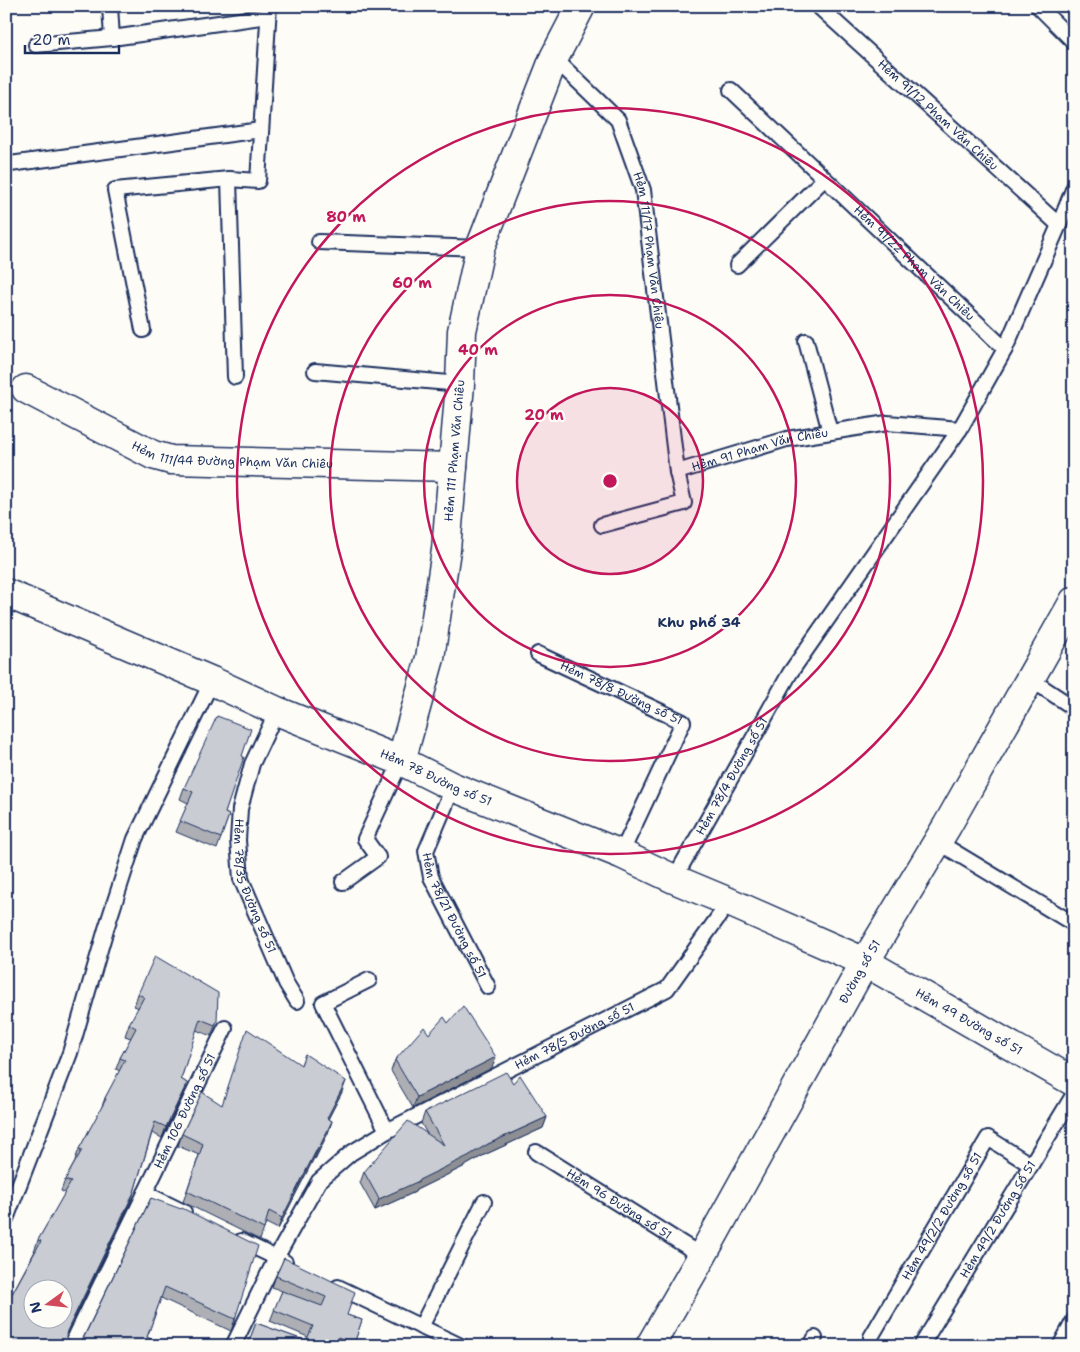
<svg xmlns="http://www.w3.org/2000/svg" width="1080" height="1352" font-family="'Shantell Sans',sans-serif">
<rect width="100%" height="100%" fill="#fdfcf7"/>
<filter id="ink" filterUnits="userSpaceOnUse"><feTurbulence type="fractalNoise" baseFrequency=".02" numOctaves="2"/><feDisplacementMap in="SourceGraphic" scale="10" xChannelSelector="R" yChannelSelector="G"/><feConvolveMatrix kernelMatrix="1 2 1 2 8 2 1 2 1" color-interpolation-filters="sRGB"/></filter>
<g filter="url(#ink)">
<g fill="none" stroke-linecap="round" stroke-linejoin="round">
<g stroke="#1b2f5e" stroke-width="18">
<g id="lane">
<path d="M 110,6 L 112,38"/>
<path id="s1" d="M 818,6 L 1059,225"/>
<path d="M 1038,6 L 1074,42"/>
<path d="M 36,45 L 112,38 L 268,16"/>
<path id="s2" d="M 554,58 L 618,120 L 643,190 L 677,472 L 684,503 L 602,525"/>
<path id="s3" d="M 731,90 L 1005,349"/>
<path d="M 10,164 L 261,130"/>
<path d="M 229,179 L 235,377"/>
<path d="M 319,242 L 480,248"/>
<path d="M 737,265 L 824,179"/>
<path d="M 143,330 L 115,190 L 229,179 L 258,181 L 269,6"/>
<path d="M 806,341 L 830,432"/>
<path d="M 315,371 L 460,384"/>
<path id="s4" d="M 677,472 L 787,439 L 887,423 L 960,429 L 1005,349 L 1059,225 L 1074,187"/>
<path id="s5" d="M 538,654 L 683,722 L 621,854"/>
<path d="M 1030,679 L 1074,708"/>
<path id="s6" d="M 277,711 L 252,764 L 240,809 L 238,840 L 241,879 L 286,983 L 297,1001"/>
<path id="s7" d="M 453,787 L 426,851 L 431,877 L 488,987"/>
<path d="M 938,842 L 1074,924"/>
<path id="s8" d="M 674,879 L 790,673 L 960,429"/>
<path d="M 343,882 L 378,857 L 365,839 L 401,761"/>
<path d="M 369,980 L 323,1003 L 387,1131"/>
<path id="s9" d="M 536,1152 L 702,1256"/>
<path d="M 145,1193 L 184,1212"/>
<path d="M 6,1219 L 70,1053 L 106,929 L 135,839 L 212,681"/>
<path d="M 241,1241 L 285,1262"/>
<path d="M 338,1287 L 461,1346"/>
<path d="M 421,1327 L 484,1202"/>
<path id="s10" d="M 871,1337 L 988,1138 L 1031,1165"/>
<path id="s11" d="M 71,1346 L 225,1028"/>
<path id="s12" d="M 233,1346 L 276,1258 L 319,1181 L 351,1153 L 387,1131 L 667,989 L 729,902"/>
<path d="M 811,1346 L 815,1338"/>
<path id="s13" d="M 921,1346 L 1074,1094"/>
<path d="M 1060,1346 L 1074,1320"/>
</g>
</g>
<g stroke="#1b2f5e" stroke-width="31">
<g id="street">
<path id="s14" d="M 26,389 L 153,455 L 171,460 L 453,467"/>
<path id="s15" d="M 6,593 L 212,681 L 277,711 L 401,761 L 453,787 L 621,854 L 674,879 L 729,902 L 865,962 L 1074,1082"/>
<path id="s16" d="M 401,761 L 430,658 L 446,550 L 460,384 L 462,331 L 480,248 L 554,58 L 581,6"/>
<path id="s17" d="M 650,1346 L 702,1256 L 865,962 L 947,826 L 1074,601"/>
</g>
</g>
<use href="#lane" stroke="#fdfcf7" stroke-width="14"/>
<use href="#street" stroke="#fdfcf7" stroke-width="28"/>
</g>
<path fill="#adafb5" stroke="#1b2f5e" d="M 242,756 L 225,813 L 229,815 L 217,849 L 176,832 L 188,803 L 180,799 L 184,788 Z
M 138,994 L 217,1021 L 211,1036 L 196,1030 L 181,1079 L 187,1083 L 183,1094 L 162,1138 L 152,1133 L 134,1192 L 130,1203 L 66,1335 L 68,1339 L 71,1342 L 75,1344 L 80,1342 L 83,1339 L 151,1198 L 235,1319 L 231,1331 L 161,1298 L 147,1337 L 160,1346 L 6,1346 L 6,1305 L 35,1251 L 34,1251 L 38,1240 L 65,1193 L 61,1191 L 65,1180 L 76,1160 L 75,1160 L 79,1149 L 101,1109 L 105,1098 L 120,1071 L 116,1069 L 120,1058 L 131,1038 L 125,1036 L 129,1024 L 139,1008 L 134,1006 Z
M 448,1023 L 492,1068 L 413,1108 L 391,1071 L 395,1060 L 429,1034 Z
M 305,1054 L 342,1092 L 328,1119 L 332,1121 L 328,1133 L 315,1159 L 314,1158 L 278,1229 L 266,1223 L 260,1240 L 183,1202 L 199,1155 L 178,1146 L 182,1134 L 221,1105 L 301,1065 Z
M 513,1083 L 547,1117 L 543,1128 L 484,1155 L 463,1167 L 416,1190 L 415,1192 L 375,1210 L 360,1183 L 364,1172 L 427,1134 L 421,1123 L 425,1112 Z
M 284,1258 L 347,1315 L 362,1320 L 353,1346 L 247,1346 L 256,1323 L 306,1341 L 308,1337 L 270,1321 L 282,1291 L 272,1287 L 276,1276 Z"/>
<path fill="#8d8f94" stroke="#1b2f5e" d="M 496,1057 L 492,1068 L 413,1108 L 417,1097 Z
M 346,1081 L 342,1092 L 323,1129 L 327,1118 Z
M 187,1083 L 183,1094 L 162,1138 L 166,1127 Z
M 547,1117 L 543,1128 L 484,1155 L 463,1167 L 416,1190 L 415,1192 L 375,1210 L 379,1199 L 488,1144 Z
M 332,1121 L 328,1133 L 315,1159 L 319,1148 Z
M 318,1147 L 314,1158 L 278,1229 L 282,1218 Z
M 134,1192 L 130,1203 L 63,1342 L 67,1331 Z"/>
<path fill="#c9ccd3" stroke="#1b2f5e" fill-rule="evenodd" d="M 217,716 L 251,729 L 242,756 L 244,757 L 225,813 L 229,815 L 221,838 L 180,821 L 193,792 L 184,788 Z
M 155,956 L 218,993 L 217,1021 L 215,1025 L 200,1019 L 181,1079 L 187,1083 L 166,1127 L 155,1122 L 134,1192 L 67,1331 L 66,1335 L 68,1339 L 71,1342 L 75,1344 L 80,1342 L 83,1339 L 151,1198 L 181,1209 L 182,1208 L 258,1246 L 235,1319 L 165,1287 L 147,1337 L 160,1344 L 160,1346 L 21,1346 L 6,1339 L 6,1305 L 41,1241 L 38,1240 L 71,1182 L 65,1180 L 82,1150 L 79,1149 L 106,1099 L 105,1098 L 125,1060 L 120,1058 L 136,1028 L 129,1024 L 144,997 L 138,994 ZM 32,1290 L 62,1290 L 62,1320 L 32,1320 Z
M 463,1006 L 496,1057 L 417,1097 L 395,1060 L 424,1027 L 429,1034 L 444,1017 L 448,1023 Z
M 247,1029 L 301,1065 L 305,1054 L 346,1081 L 327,1118 L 332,1121 L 319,1148 L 318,1147 L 282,1218 L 269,1211 L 264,1229 L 187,1191 L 203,1144 L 182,1134 L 202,1092 L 222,1105 Z
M 506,1072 L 513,1083 L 520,1075 L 547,1117 L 488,1144 L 468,1156 L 419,1180 L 419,1181 L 379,1199 L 364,1172 L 408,1121 L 444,1145 L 425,1112 Z
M 284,1258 L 355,1292 L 347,1315 L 362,1320 L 354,1344 L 338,1337 L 335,1346 L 259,1346 L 249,1341 L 256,1323 L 306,1341 L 313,1326 L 274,1310 L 282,1291 L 322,1306 L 326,1297 L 276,1276 Z"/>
</g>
<circle cx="610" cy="481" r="93" fill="#c2185b" fill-opacity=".12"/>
<g fill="none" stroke="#c2185b" stroke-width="2.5">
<circle cx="610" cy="481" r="93"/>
<circle cx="610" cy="481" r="186"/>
<circle cx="610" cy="481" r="280"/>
<circle cx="610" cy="481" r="373"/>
</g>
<g text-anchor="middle" stroke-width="4.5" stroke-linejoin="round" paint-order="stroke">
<g font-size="12" fill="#1b2f5e" stroke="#fdfcf7">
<text dy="4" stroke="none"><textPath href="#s1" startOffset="162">Hẻm 91/12 Phạm Văn Chiêu</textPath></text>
<text dy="4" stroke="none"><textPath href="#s2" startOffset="224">Hẻm 111/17 Phạm Văn Chiêu</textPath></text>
<text dy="4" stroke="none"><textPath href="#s3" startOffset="252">Hẻm 91/22 Phạm Văn Chiêu</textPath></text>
<text dy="4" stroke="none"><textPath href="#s16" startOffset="316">Hẻm 111 Phạm Văn Chiêu</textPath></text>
<text dy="4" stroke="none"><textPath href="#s4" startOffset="86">Hẻm 91 Phạm Văn Chiêu</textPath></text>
<text dy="4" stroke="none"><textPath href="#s14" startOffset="222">Hẻm 111/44 Đường Phạm Văn Chiêu</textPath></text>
<text dy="4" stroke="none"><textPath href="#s5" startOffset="92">Hẻm 78/8 Đường số 51</textPath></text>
<text dy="4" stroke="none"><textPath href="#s8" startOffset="118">Hẻm 78/4 Đường số 51</textPath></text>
<text dy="4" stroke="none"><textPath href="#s15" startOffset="468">Hẻm 78 Đường số 51</textPath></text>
<text dy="4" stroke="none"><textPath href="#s6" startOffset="185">Hẻm 78/35 Đường số 51</textPath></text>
<text dy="4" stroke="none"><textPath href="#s7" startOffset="140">Hẻm 78/21 Đường số 51</textPath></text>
<text dy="4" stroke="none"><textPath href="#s17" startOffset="429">Đường số 51</textPath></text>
<text dy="4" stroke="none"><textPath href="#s15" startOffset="1055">Hẻm 49 Đường số 51</textPath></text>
<text dy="4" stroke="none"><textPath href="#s12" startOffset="481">Hẻm 78/5 Đường số 51</textPath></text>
<text dy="4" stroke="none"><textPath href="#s11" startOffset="261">Hẻm 106 Đường số 51</textPath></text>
<text dy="4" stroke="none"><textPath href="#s9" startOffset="98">Hẻm 96 Đường số 51</textPath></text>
<text dy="4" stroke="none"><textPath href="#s10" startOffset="140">Hẻm 49/2/2 Đường số 51</textPath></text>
<text dy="4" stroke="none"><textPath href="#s13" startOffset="148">Hẻm 49/2 Đường Số 51</textPath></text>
</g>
<g font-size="14" font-weight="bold" fill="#1b2f5e" stroke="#fdfcf7">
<text x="699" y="627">Khu phố 34</text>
</g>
</g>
<circle cx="610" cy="481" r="8" fill="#c2185b" stroke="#fdfcf7" stroke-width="2.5"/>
<g font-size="15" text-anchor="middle" font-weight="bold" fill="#c2185b" stroke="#fdfcf7" stroke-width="4.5" stroke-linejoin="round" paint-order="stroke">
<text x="346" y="222">80 m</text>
<text x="412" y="288">60 m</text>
<text x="478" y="355">40 m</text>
<text x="544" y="420">20 m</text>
</g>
<rect width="1080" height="1352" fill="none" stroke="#fdfcf7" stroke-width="25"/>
<rect x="12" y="12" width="1055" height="1327" fill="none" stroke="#1b2f5e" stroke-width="2" filter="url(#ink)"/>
<g transform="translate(48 1304) rotate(255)"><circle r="24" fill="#fdfcf7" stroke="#a3aaba"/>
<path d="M0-4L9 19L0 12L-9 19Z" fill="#d1495b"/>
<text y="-8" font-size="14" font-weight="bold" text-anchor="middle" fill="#1b2f5e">N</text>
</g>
<path d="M25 45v8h94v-8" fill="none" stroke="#1b2f5e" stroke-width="2.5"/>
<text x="32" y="45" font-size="15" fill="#1b2f5e" stroke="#fdfcf7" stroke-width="4" paint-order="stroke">20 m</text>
</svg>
